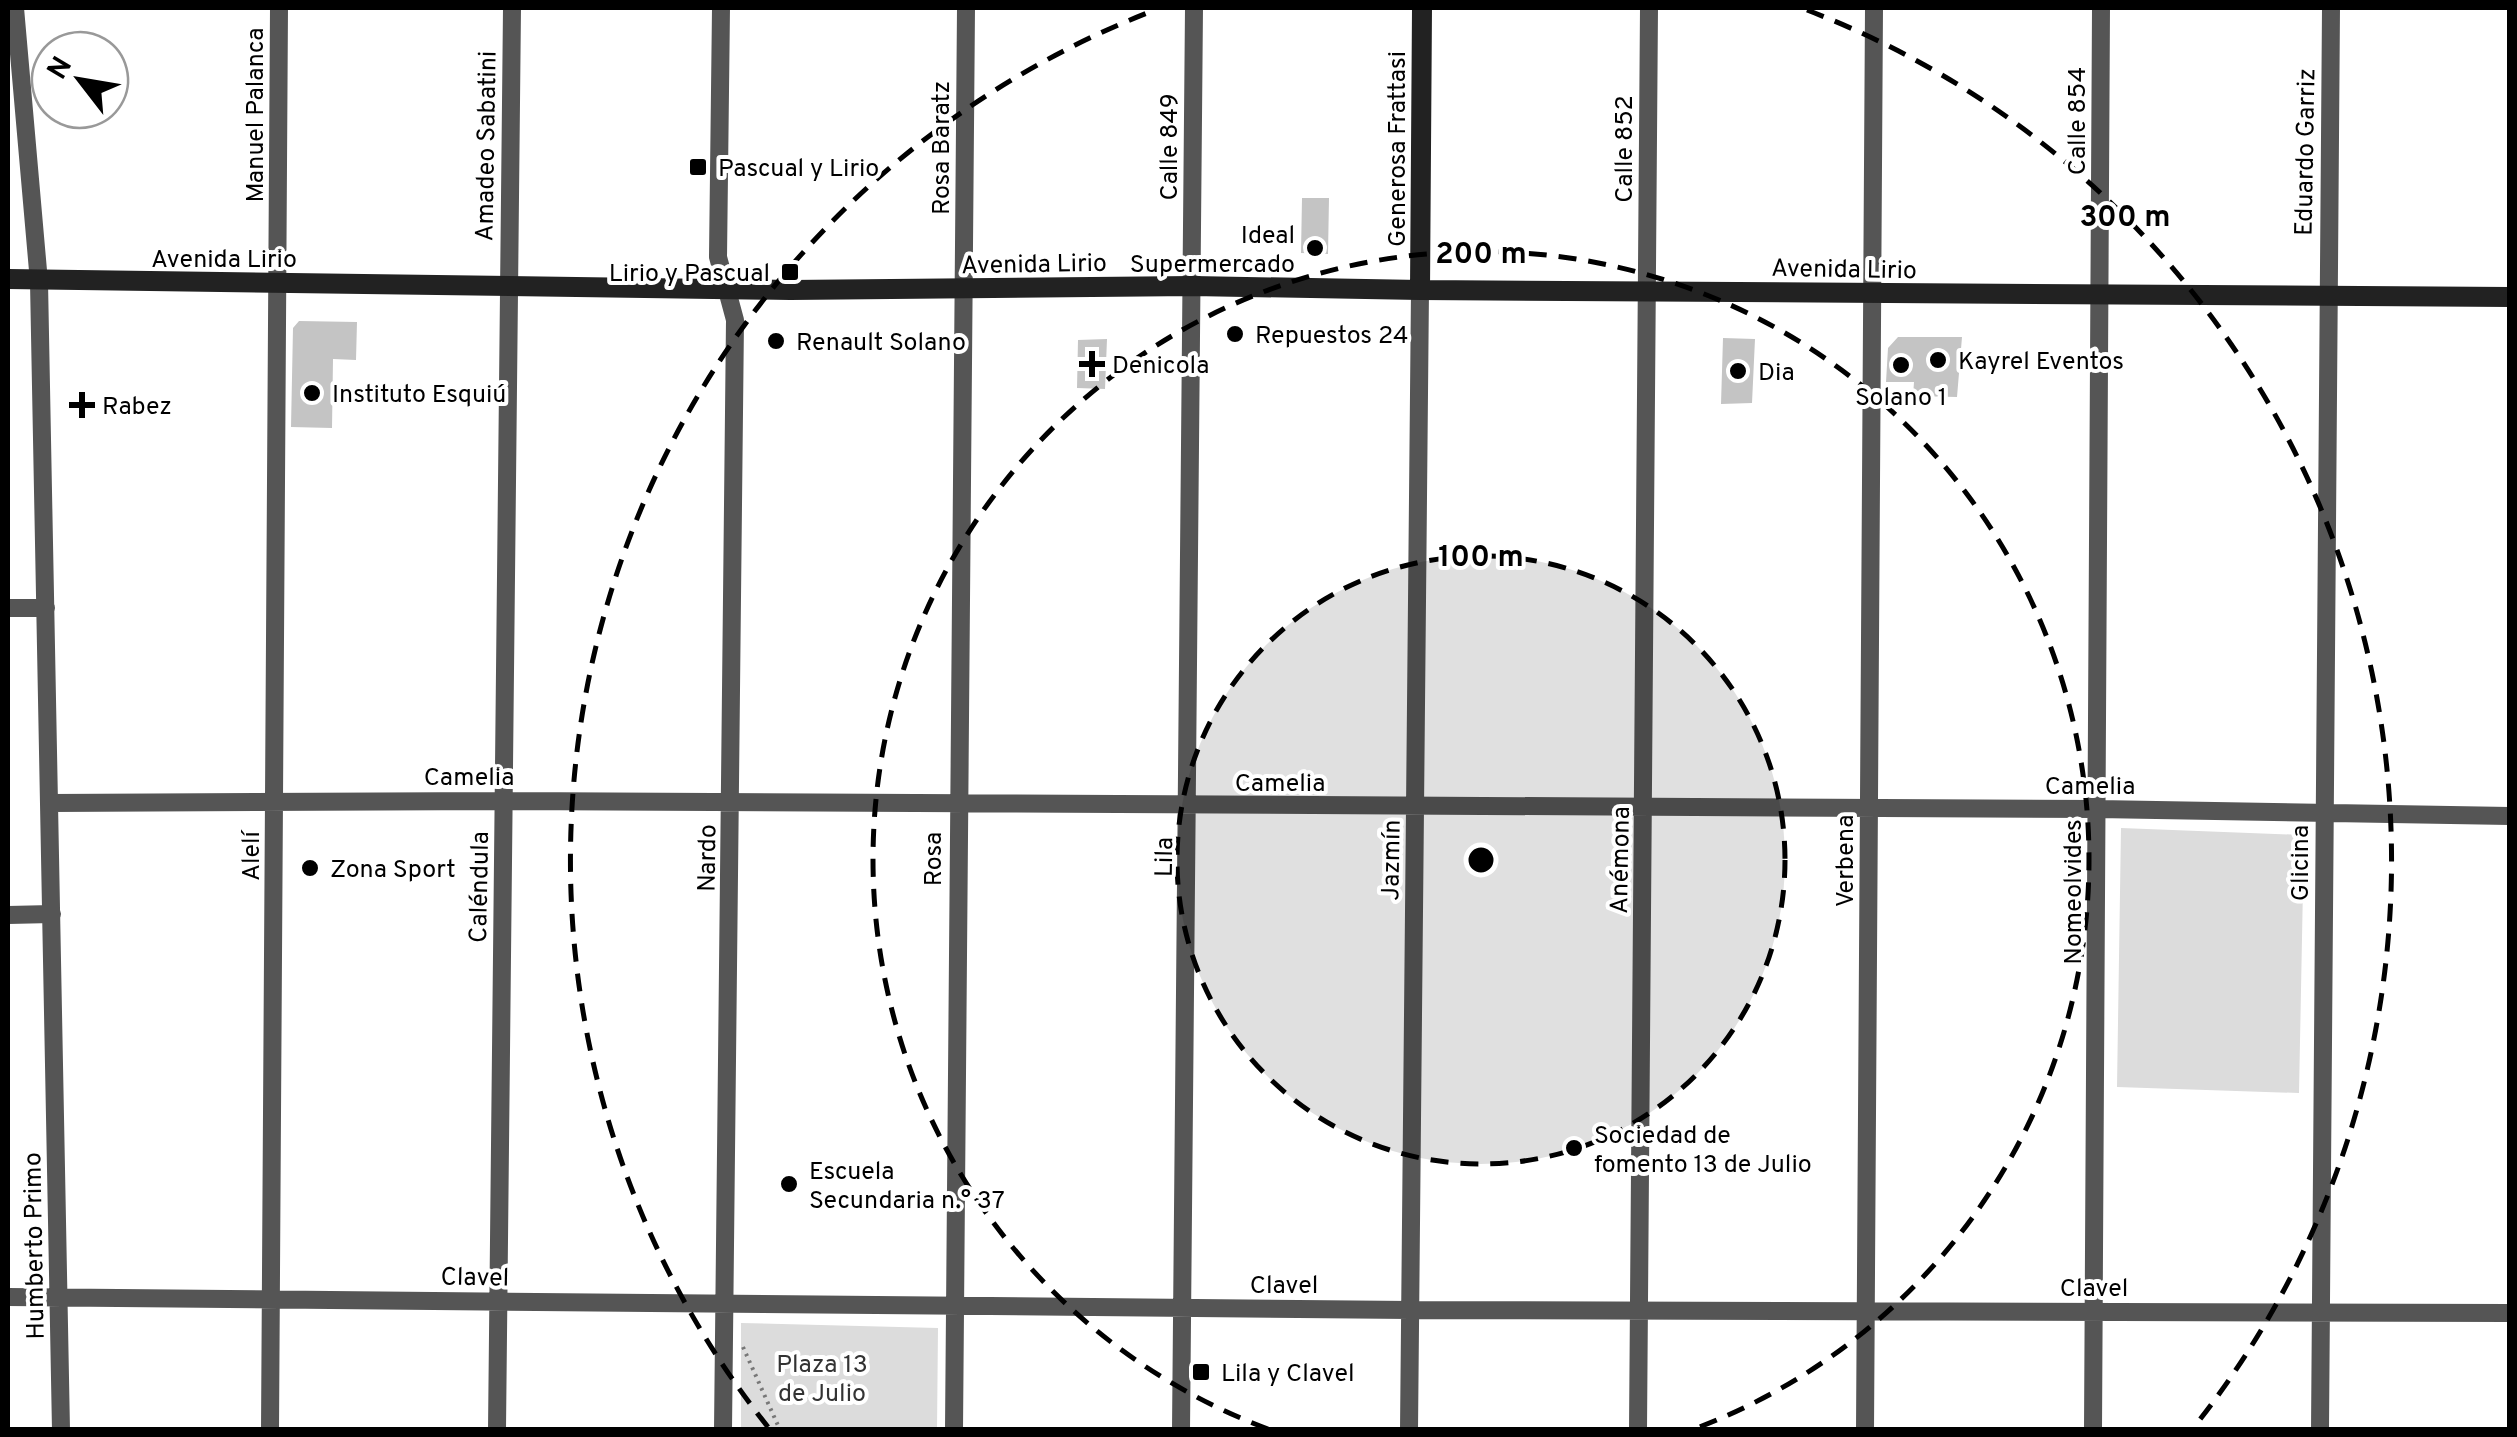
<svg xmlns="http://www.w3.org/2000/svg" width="2517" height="1437" font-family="Overpass,sans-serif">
<rect width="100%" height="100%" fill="#fff"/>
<path fill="#dcdcdc" d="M 2121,828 L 2304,835 L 2299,1093 L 2117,1087 Z
M 741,1323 L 938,1328 L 937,1429 L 741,1429 Z"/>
<path fill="#c4c4c4" d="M 1302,198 L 1329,198 L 1328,254 L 1301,253 Z
M 299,321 L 357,322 L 356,360 L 333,359 L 332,428 L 291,427 L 293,328 Z
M 1898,337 L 1962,337 L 1957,397 L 1913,396 L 1914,382 L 1886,382 L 1888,348 Z
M 1723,338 L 1755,339 L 1752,403 L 1721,404 Z
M 1107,339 L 1105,389 L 1077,388 L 1078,340 Z"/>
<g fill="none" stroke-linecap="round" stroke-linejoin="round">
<path stroke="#777" stroke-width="4" stroke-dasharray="2.5 5" stroke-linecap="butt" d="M 743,1347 L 780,1430"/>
<path stroke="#555" stroke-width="18" d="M 15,8 L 39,282 L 61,1430
M 721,8 L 718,257 L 735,320 L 723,1430
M 8,608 L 46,608
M 50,803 L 504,801 L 2098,809 L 2510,816
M 8,915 L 52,914
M 8,1297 L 1410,1310 L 2510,1313
M 270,1430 L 279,8
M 497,1430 L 512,8
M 954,1430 L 966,8
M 1181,1430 L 1194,8
M 1409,1430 L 1420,290
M 1638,1430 L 1649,8
M 1865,1430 L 1874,8
M 2093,1430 L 2101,8
M 2320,1430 L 2331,8"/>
<path stroke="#222" stroke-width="20" d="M 8,279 L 790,290 L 1193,286 L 1420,290 L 2510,297
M 1420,290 L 1422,8"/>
</g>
<circle cx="1481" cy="860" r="304" fill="#000" fill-opacity=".12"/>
<g fill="none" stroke="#000" stroke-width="5" stroke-dasharray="18 12">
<circle cx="1481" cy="860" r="304"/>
<path d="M1268 1429A608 608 0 1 1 1694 1429"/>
<path d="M768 1427A911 911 0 0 1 1155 10M1807 10A911 911 0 0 1 2194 1427"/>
</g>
<g fill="#000" stroke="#fff" stroke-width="4">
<rect x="688" y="157" width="20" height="20" rx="5"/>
<circle cx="1315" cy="248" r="10"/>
<rect x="780" y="262" width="20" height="20" rx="5"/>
<circle cx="1235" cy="334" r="10"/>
<circle cx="776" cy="341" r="10"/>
<circle cx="1938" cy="360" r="10"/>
<path d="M1087 349h10v10h10v10h-10v10h-10v-10h-10v-10h10z"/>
<circle cx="1901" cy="365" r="10"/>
<circle cx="1738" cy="371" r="10"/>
<circle cx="312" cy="393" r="10"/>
<path d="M77 390h10v10h10v10h-10v10h-10v-10h-10v-10h10z"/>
<circle cx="310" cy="868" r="10"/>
<circle cx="1574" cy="1148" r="10"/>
<circle cx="789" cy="1184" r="10"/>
<rect x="1191" y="1362" width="20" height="20" rx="5"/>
</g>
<g text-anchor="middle" stroke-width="8" stroke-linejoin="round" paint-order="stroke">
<g font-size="25" fill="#000" stroke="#fff">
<text transform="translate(254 115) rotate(-90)" y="9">Manuel Palanca</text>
<text transform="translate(2076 121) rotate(-90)" y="9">Calle 854</text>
<text transform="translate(485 146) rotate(-89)" y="9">Amadeo Sabatini</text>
<text transform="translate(1168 147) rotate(-90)" y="9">Calle 849</text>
<text transform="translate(940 148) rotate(-90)" y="9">Rosa Baratz</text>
<text transform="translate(1396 149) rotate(-90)" y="9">Generosa Frattasi</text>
<text transform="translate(1623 149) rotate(-90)" y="9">Calle 852</text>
<text transform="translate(2304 152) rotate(-89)" y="9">Eduardo Garriz</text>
<text x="224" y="267">Avenida Lirio</text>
<text transform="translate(1034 263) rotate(-1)" y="9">Avenida Lirio</text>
<text transform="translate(1844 268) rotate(1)" y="9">Avenida Lirio</text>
<text x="469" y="785">Camelia</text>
<text x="1280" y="791">Camelia</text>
<text x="2090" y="794">Camelia</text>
<text transform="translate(250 856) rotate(-90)" y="9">Alelí</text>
<text transform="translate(1163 857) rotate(-89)" y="9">Lila</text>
<text transform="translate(706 858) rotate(-89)" y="9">Nardo</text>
<text transform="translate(932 859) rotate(-90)" y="9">Rosa</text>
<text transform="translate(1390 860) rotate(-89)" y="9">Jazmín</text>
<text transform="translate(1619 860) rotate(-89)" y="9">Anémona</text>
<text transform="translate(1844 861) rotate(-90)" y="9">Verbena</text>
<text transform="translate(2299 863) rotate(-90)" y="9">Glicina</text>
<text transform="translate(478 887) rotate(-89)" y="9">Caléndula</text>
<text transform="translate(2072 892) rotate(-90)" y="9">Nomeolvides</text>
<text transform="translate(33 1246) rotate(-91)" y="9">Humberto Primo</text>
<text transform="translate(475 1276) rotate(1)" y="9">Clavel</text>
<text x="1284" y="1293">Clavel</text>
<text x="2094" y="1296">Clavel</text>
</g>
<g font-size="25" fill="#000" stroke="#fff" text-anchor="start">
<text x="718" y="176">Pascual y Lirio</text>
<text x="1295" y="243" text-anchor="end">Ideal<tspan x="1295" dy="29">Supermercado</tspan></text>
<text x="770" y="281" text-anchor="end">Lirio y Pascual</text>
<text x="1255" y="343">Repuestos 24</text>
<text x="796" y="350">Renault Solano</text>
<text x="1958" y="369">Kayrel Eventos</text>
<text x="1112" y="373">Denicola</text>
<text x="1758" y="380">Dia</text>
<text x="332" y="402">Instituto Esquiú</text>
<text x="1901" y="405" text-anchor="middle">Solano 1</text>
<text x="102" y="414">Rabez</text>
<text x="330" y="877">Zona Sport</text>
<text x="1594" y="1143">Sociedad de<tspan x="1594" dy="29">fomento 13 de Julio</tspan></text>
<text x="809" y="1179">Escuela<tspan x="809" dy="29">Secundaria n.° 37</tspan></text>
<text x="1221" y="1381">Lila y Clavel</text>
</g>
<g font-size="25" fill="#333" stroke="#fff">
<text x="822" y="1372">Plaza 13<tspan x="822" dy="29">de Julio</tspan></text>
</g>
</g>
<circle cx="1481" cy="860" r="15" fill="#000" stroke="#fff" stroke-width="5"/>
<g font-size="30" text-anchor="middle" font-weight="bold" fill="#000" stroke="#fff" stroke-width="8" stroke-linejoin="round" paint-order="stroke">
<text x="2125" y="226">300 m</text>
<text x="1481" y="263">200 m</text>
<text x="1481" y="566">100 m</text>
</g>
<rect width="2517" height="1437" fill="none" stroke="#000000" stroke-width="20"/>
<g transform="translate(80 80) rotate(301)"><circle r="48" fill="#ffffff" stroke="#999999" stroke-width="2.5"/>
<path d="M0-8L18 38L0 25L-18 38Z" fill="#000000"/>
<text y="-15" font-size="28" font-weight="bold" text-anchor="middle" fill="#000000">N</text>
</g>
</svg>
